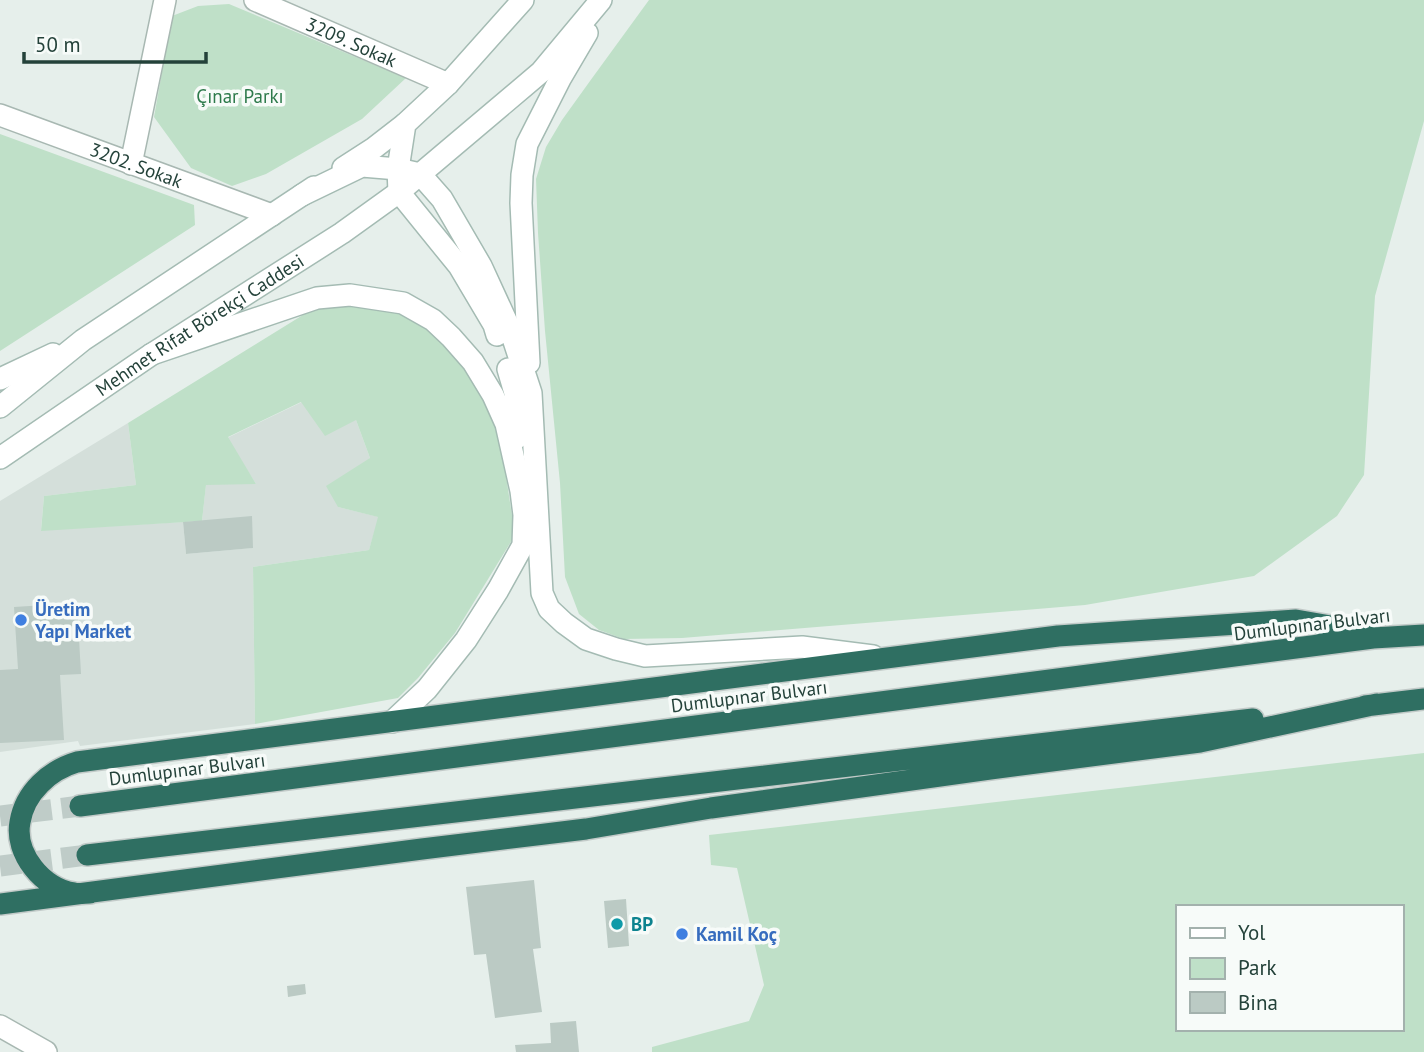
<svg xmlns="http://www.w3.org/2000/svg" width="1424" height="1052" font-family="'PT Sans',sans-serif">
<rect width="100%" height="100%" fill="#e6efeb"/>
<path fill="#d4dfda" d="M 302,402 L 356,420 L 370,458 L 338,507 L 379,517 L 369,550 L 253,567 L 255,724 L 80,746 L 78,741 L 0,752 L 0,501 L 128,423 L 136,485 L 44,496 L 41,530 L 183,522 L 186,554 L 252,548 L 202,521 L 206,484 L 256,484 L 227,438 Z"/>
<path fill="#bfe0c8" fill-rule="evenodd" d="M 649,0 L 1424,0 L 1424,121 L 1375,296 L 1364,475 L 1337,516 L 1254,576 L 1085,605 L 682,638 L 624,639 L 599,630 L 579,614 L 565,577 L 560,483 L 545,331 L 538,233 L 536,179 L 546,147 L 562,120 L 590,81 Z
M 229,4 L 406,78 L 362,119 L 266,174 L 232,186 L 191,168 L 154,117 L 172,16 L 198,6 Z
M 0,134 L 194,205 L 195,225 L 0,351 Z
M 348,306 L 394,309 L 450,342 L 490,406 L 501,444 L 515,535 L 455,633 L 418,678 L 398,698 L 255,724 L 253,567 L 369,550 L 378,517 L 338,507 L 326,486 L 370,458 L 356,420 L 325,436 L 301,402 L 228,437 L 256,484 L 206,485 L 202,521 L 41,531 L 44,496 L 136,485 L 128,423 L 311,310 Z
M 1424,753 L 1424,1052 L 652,1052 L 652,1047 L 749,1021 L 764,985 L 737,868 L 711,865 L 709,835 ZM 1177,907 L 1401,907 L 1401,1029 L 1177,1029 Z"/>
<path fill="#bbcac4" d="M 252,516 L 253,548 L 186,554 L 183,522 Z
M 77,603 L 81,674 L 60,675 L 64,740 L 0,743 L 0,670 L 18,669 L 14,607 Z
M 534,880 L 541,948 L 533,949 L 542,1012 L 495,1018 L 486,954 L 474,955 L 466,887 Z
M 626,899 L 629,946 L 608,948 L 604,901 Z
M 305,984 L 306,994 L 288,997 L 287,986 Z
M 576,1021 L 579,1052 L 516,1052 L 515,1045 L 551,1043 L 550,1023 Z"/>
<g fill="none" stroke-linecap="round" stroke-linejoin="round">
<path stroke="#bfccc8" stroke-width="21" stroke-dasharray="21 10" stroke-linecap="butt" d="M 0,816 L 80,806
M 0,866 L 87,855"/>
<g stroke="#a8b8b2" stroke-width="24">
<g id="street">
<path id="s1" d="M 255,0 L 448,84"/>
<path id="s2" d="M 0,115 L 272,215"/>
<path d="M 131,164 L 165,0"/>
<path d="M 0,1026 L 46,1052"/>
</g>
</g>
<g stroke="#a4bbb3" stroke-width="24">
<g id="secondary">
<path d="M 343,168 L 374,148 L 405,124"/>
<path d="M 302,195 L 362,166 L 398,169 L 420,174 L 442,199 L 481,266 L 510,329 L 531,393 L 542,593 L 549,609 L 564,623 L 586,639 L 616,649 L 645,656 L 802,647 L 873,656"/>
<path d="M 497,335 L 494,325 L 459,266 L 399,192 L 398,169 L 405,124 L 448,84 L 523,0"/>
<path d="M 152,354 L 317,298 L 350,295 L 403,303 L 433,320 L 451,337 L 473,362 L 493,395 L 506,424 L 521,491 L 524,515 L 523,545 L 498,590 L 466,640 L 427,689 L 392,722"/>
<path d="M 529,363 L 521,203 L 522,175 L 527,144 L 560,79 L 587,33"/>
<path d="M 508,369 L 515,393 L 518,437"/>
<path d="M 0,379 L 53,354"/>
<path d="M 0,407 L 83,340 L 314,187"/>
<path id="s3" d="M 0,458 L 152,354 L 342,233 L 399,192 L 541,72 L 601,0"/>
</g>
</g>
<g stroke="#c2cac8" stroke-width="24">
<path id="highway" d="M 1365,706 L 1424,699
M 80,806 L 1373,638 L 1424,635
M 87,855 L 1253,719
M 90,893 C 85,893 79,894 74,893 C 43,889 14,853 20,822 C 25,792 50,770 77,762 L 1058,636 L 1296,620 L 1348,629 L 1373,638
M 0,904 L 422,849 L 586,829 L 711,808 L 990,769 L 1200,742 L 1377,704"/>
</g>
<use href="#street" stroke="#fff" stroke-width="21"/>
<use href="#secondary" stroke="#fff" stroke-width="21"/>
<use href="#highway" stroke="#2f6f62" stroke-width="21"/>
</g>
<g fill="#3f7fe0" stroke="#f7fbf9" stroke-width="2.5">
<circle cx="21" cy="620" r="7"/>
<circle cx="682" cy="934" r="7"/>
</g>
<circle fill="#0f9aa8" stroke="#f7fbf9" stroke-width="2.5" cx="617" cy="924" r="7"/>
<g text-anchor="middle" stroke-width="7" stroke-linejoin="round" paint-order="stroke">
<g font-size="19" fill="#24423a" stroke="#f7fbf9">
<text dy="7" stroke="none"><textPath href="#s1" startOffset="105">3209. Sokak</textPath></text>
<text dy="7" stroke="none"><textPath href="#s2" startOffset="145">3202. Sokak</textPath></text>
<text dy="7" stroke="none"><textPath href="#s3" startOffset="240">Mehmet Rifat Börekçi Caddesi</textPath></text>
<text transform="translate(1312 624) rotate(-7)" y="7">Dumlupınar Bulvarı</text>
<text transform="translate(749 696) rotate(-7)" y="7">Dumlupınar Bulvarı</text>
<text transform="translate(187 769) rotate(-7)" y="7">Dumlupınar Bulvarı</text>
</g>
<g font-size="19" fill="#2d7a4b" stroke="#f7fbf9">
<text x="240" y="103">Çınar Parkı</text>
</g>
<g font-size="19" font-weight="bold" fill="#366cbe" stroke="#f7fbf9" text-anchor="start">
<text x="35" y="616">Üretim<tspan x="35" dy="22">Yapı Market</tspan></text>
<text x="696" y="941">Kamil Koç</text>
</g>
<g font-size="19" font-weight="bold" fill="#0d838f" stroke="#f7fbf9" text-anchor="start">
<text x="631" y="931">BP</text>
</g>
</g>
<rect x="1176" y="905" width="228" height="126" fill="#f7fbf9" stroke="#a3b1ad" stroke-width="2"/>
<rect x="1190" y="928" width="35" height="10" fill="#ffffff" stroke="#a3b1ad" stroke-width="2"/>
<text x="1238" y="940" font-size="21" fill="#24423a">Yol</text>
<rect x="1190" y="958" width="35" height="21" fill="#bfe0c8" stroke="#a3b1ad" stroke-width="2"/>
<text x="1238" y="975" font-size="21" fill="#24423a">Park</text>
<rect x="1190" y="992" width="35" height="21" fill="#bbcac4" stroke="#a3b1ad" stroke-width="2"/>
<text x="1238" y="1010" font-size="21" fill="#24423a">Bina</text>
<path d="M24 52v10h182v-10" fill="none" stroke="#24423a" stroke-width="3.5"/>
<text x="35" y="52" font-size="21" fill="#24423a" stroke="#f7fbf9" stroke-width="5" paint-order="stroke">50 m</text>
</svg>
